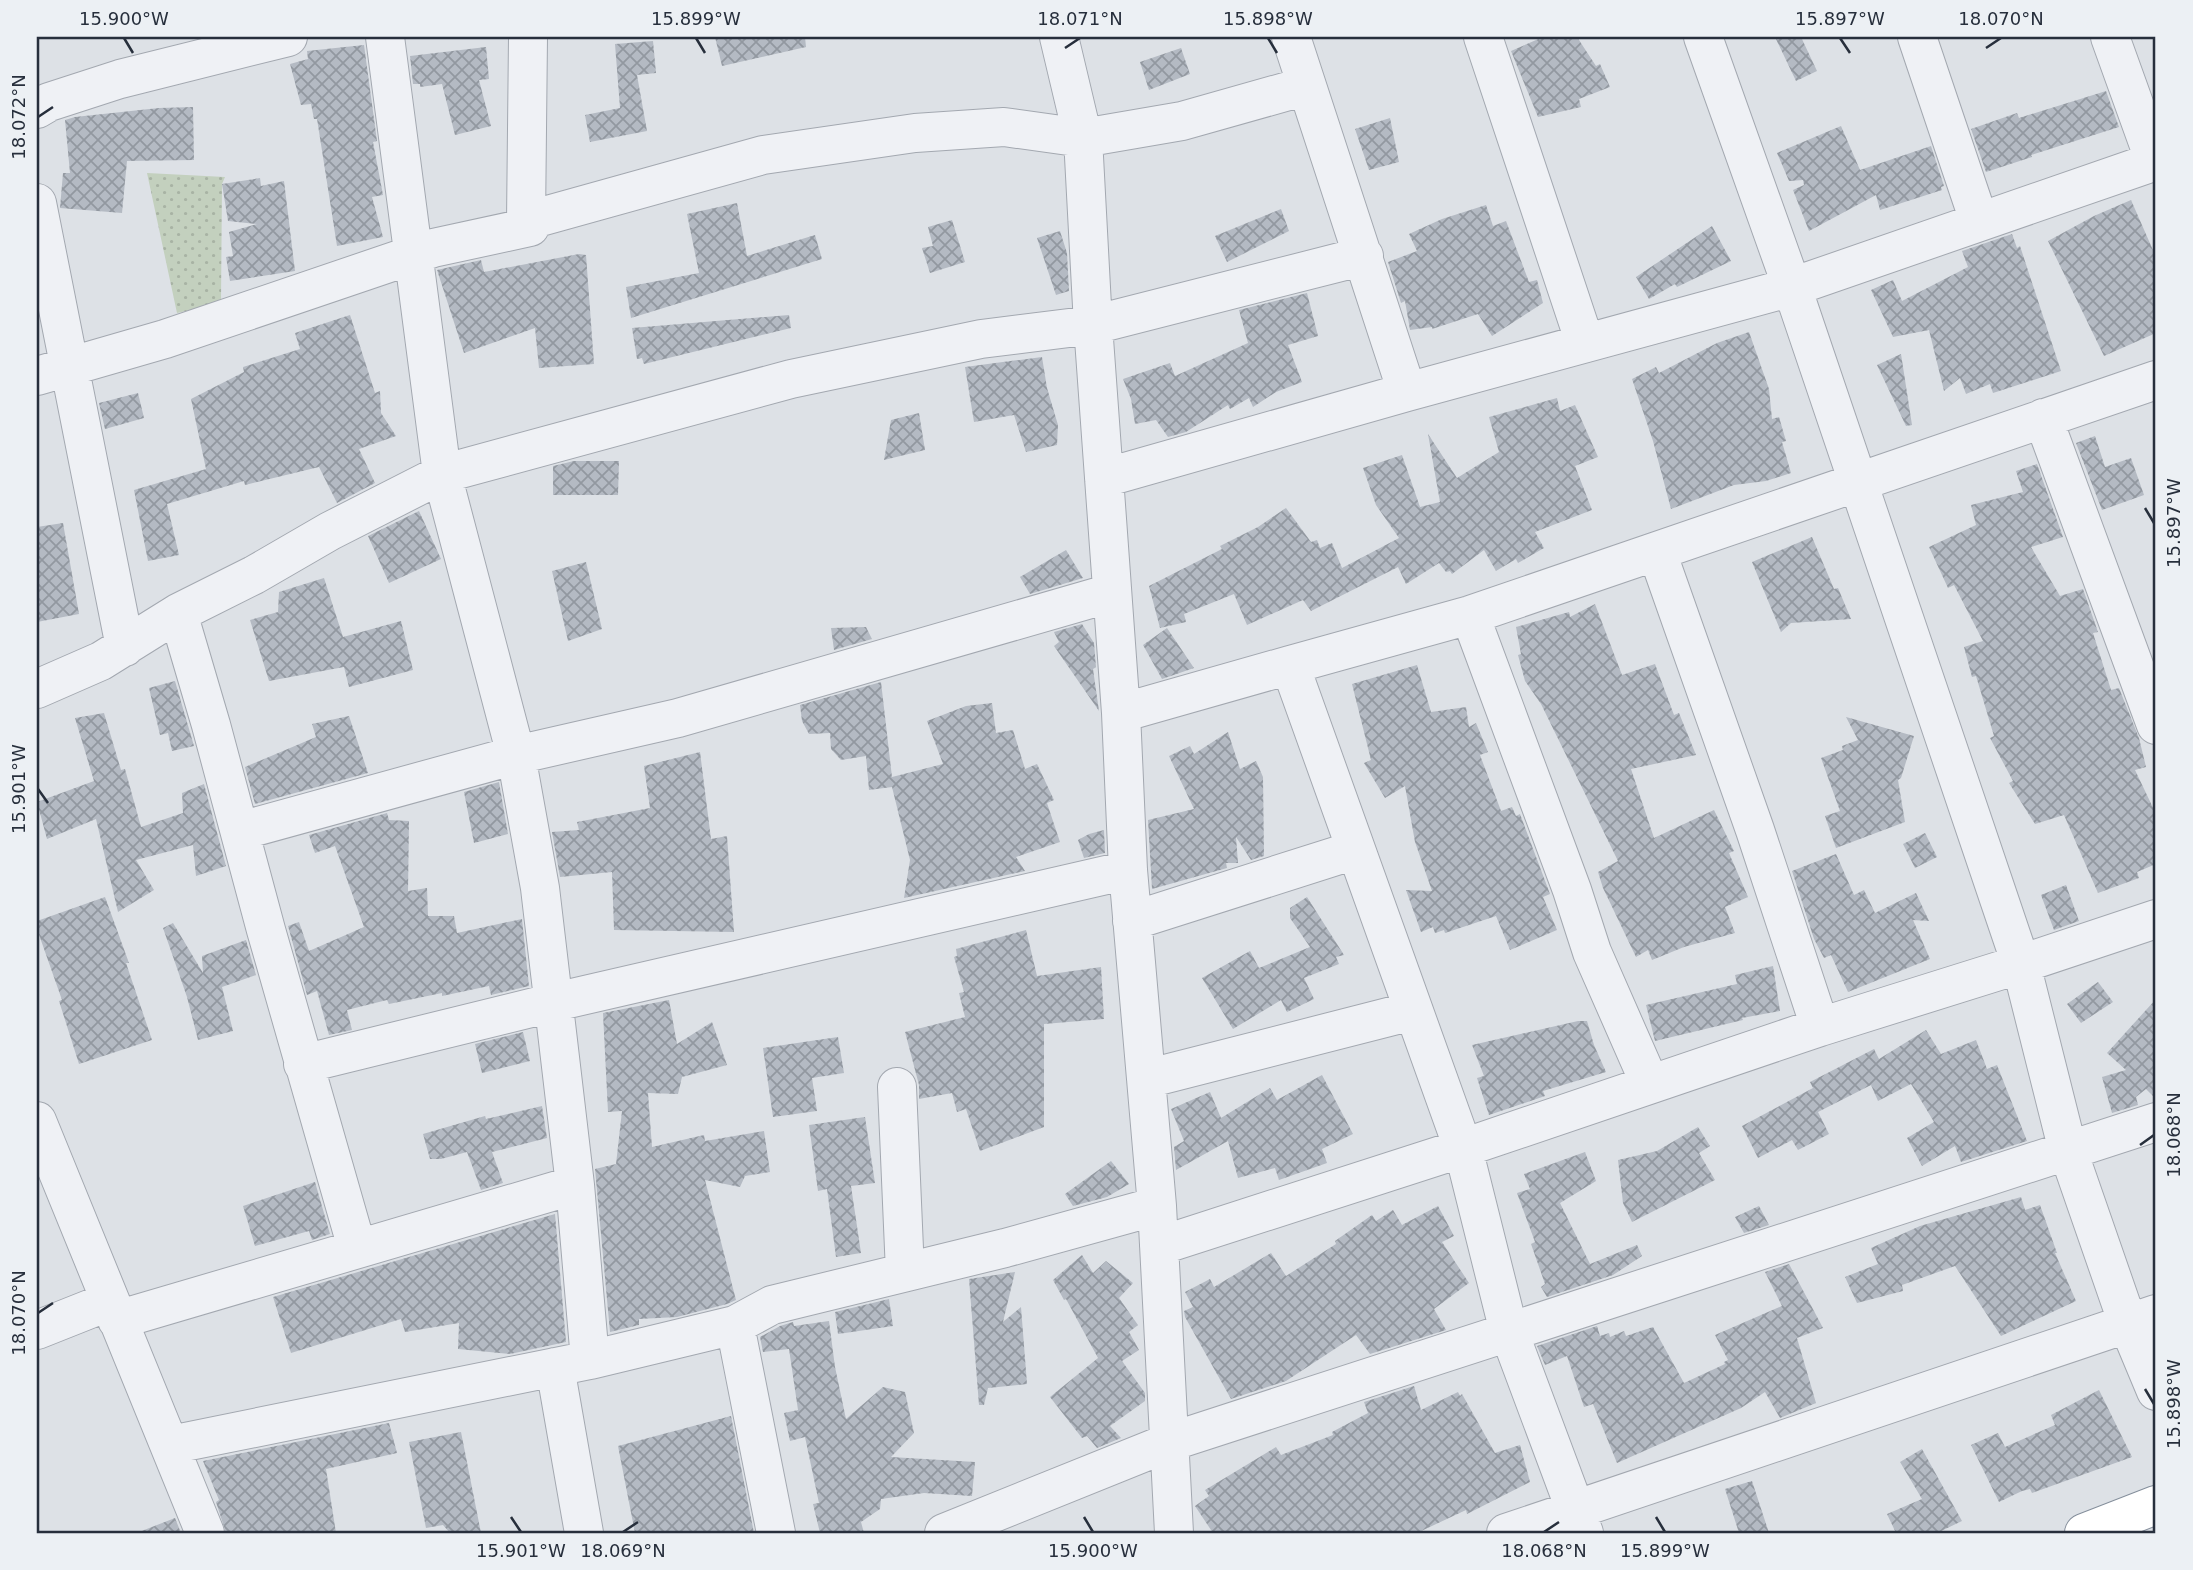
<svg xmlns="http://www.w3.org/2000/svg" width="2193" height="1570" font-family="'DejaVu Sans',sans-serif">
<defs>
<pattern id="grass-dots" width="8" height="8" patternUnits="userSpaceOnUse" patternTransform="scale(1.75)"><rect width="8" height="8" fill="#c3d0be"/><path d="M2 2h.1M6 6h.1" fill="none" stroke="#a8b3a4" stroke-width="1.8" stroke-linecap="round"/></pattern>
<pattern id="building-cross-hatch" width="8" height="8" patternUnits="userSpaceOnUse" patternTransform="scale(1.75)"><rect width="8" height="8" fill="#b4bac3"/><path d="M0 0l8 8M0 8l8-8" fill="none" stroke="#9298a0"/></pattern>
</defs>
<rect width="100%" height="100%" fill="#dde1e6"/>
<path fill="url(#grass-dots)" d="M 147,173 L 225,177 L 222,184 L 221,303 L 177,313 Z"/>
<path fill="url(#building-cross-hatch)" d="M 715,37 L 805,37 L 806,47 L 722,66 Z
M 1543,37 L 1577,37 L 1596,66 L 1600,64 L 1610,87 L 1579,99 L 1581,107 L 1538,117 L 1511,51 Z
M 1775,37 L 1801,37 L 1817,71 L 1796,81 Z
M 653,41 L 656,73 L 637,75 L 647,131 L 590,142 L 585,115 L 620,108 L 615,44 Z
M 364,45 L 377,141 L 373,142 L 383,195 L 372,197 L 383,237 L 337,246 L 317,119 L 314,119 L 311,104 L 301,105 L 290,64 L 308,59 L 307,51 Z
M 486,47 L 489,79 L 479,80 L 491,126 L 455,135 L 442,84 L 420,87 L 420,84 L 413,84 L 410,56 Z
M 1181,48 L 1190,74 L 1149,90 L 1140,62 Z
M 2106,91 L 2119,127 L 2031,155 L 2032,157 L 1986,172 L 1971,129 L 2017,113 L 2019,118 Z
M 193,107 L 194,160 L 127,161 L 122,213 L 60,208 L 63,173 L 70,173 L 65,120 L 75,117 L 159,108 Z
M 1390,118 L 1399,162 L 1369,170 L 1355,129 Z
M 1841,126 L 1860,170 L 1931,146 L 1944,186 L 1941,187 L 1942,190 L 1880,210 L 1876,195 L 1809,231 L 1793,190 L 1804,185 L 1803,180 L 1789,181 L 1777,153 Z
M 260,178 L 261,186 L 284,181 L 295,271 L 230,281 L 226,257 L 233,256 L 229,232 L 257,224 L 228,221 L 222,184 Z
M 2131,200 L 2156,257 L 2156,333 L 2104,356 L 2048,241 L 2094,216 Z
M 737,203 L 747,256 L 815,235 L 822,259 L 631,318 L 626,287 L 699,273 L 687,214 Z
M 1486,205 L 1493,226 L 1506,221 L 1529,282 L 1537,280 L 1543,303 L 1492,336 L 1478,314 L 1432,329 L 1432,327 L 1410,330 L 1405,301 L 1401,303 L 1388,262 L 1417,251 L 1409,234 L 1442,219 Z
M 1281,209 L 1289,231 L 1227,262 L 1215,236 Z
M 952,220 L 965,262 L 930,273 L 922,248 L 933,246 L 928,227 Z
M 1712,226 L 1731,261 L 1677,287 L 1675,284 L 1649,299 L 1636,277 Z
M 1060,231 L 1067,253 L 1069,291 L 1056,295 L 1037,238 Z
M 2012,234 L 2017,248 L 2020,246 L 2061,371 L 1993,393 L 1990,384 L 1966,394 L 1960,378 L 1944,391 L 1929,330 L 1893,337 L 1871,290 L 1893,280 L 1902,301 L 1968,267 L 1962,251 Z
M 579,254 L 586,255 L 594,364 L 539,368 L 535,328 L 464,353 L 437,270 L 481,260 L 484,272 Z
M 1307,293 L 1318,336 L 1288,345 L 1302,382 L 1276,392 L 1253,407 L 1249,398 L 1230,409 L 1228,405 L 1186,432 L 1168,437 L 1156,420 L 1135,424 L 1131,399 L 1123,379 L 1170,363 L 1175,376 L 1248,343 L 1239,310 Z
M 350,315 L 375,393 L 380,391 L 381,413 L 396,436 L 359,449 L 375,483 L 337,503 L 319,467 L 245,485 L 244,481 L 167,504 L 179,555 L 148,561 L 134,490 L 206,469 L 191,399 L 244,372 L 243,367 L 300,349 L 295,333 Z
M 789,315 L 791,328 L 644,364 L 642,358 L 637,359 L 632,328 Z
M 1749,332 L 1769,389 L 1772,419 L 1779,417 L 1786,441 L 1782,442 L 1791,473 L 1766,481 L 1734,485 L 1671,509 L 1653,441 L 1632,379 L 1656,367 L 1659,373 L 1717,343 Z
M 1901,354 L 1912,425 L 1906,426 L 1877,365 Z
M 1042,357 L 1047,388 L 1058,425 L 1057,445 L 1026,452 L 1014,415 L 974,422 L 965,367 Z
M 138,393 L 144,418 L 105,429 L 99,403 Z
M 1557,398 L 1560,411 L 1575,405 L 1598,457 L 1575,466 L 1592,510 L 1535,532 L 1544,548 L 1518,563 L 1516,559 L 1496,571 L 1484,550 L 1452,574 L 1450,571 L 1446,572 L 1439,563 L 1406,584 L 1398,567 L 1311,611 L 1303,600 L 1247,625 L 1234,594 L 1184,614 L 1186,622 L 1160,628 L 1149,586 L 1222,549 L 1220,546 L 1258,527 L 1286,508 L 1311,542 L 1317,540 L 1320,548 L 1332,543 L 1342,568 L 1399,538 L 1376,505 L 1363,468 L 1402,455 L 1420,507 L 1440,502 L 1428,434 L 1457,478 L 1499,452 L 1489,417 Z
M 919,413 L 925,450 L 884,460 L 891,420 Z
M 2095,436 L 2105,467 L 2131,458 L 2144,495 L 2102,510 L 2076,443 Z
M 574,461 L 619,461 L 618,495 L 553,495 L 553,466 Z
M 2037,464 L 2063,537 L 2031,547 L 2060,596 L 2083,589 L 2098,632 L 2093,633 L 2111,690 L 2119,688 L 2139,738 L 2146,767 L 2135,770 L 2156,814 L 2156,864 L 2137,872 L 2139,878 L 2098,893 L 2064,815 L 2035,824 L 2009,783 L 2013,781 L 1990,738 L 1994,736 L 1976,676 L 1972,677 L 1964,647 L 1983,641 L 1954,585 L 1948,588 L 1929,547 L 1976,525 L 1971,505 L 2023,492 L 2016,471 Z
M 419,511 L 441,559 L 389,583 L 368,536 Z
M 63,523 L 79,614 L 37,622 L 37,527 Z
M 1812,537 L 1834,589 L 1838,588 L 1851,619 L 1791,623 L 1781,632 L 1752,562 Z
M 1066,550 L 1083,578 L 1030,594 L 1020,577 Z
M 586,562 L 602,629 L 568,641 L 552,571 Z
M 324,578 L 343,637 L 401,621 L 413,670 L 349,687 L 344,667 L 269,681 L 250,620 L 278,612 L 279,592 Z
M 1595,604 L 1622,675 L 1655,664 L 1674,715 L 1679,713 L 1696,755 L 1631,769 L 1654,838 L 1714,810 L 1734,851 L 1729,853 L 1748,897 L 1725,907 L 1735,933 L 1684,947 L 1652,960 L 1648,950 L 1636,957 L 1603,888 L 1598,872 L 1618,861 L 1541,704 L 1525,681 L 1518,655 L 1521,654 L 1516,627 L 1569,612 L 1570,617 Z
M 1082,624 L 1094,643 L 1096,667 L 1093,669 L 1099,711 L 1054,646 L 1059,642 L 1054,632 Z
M 866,627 L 872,639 L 834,650 L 831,628 Z
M 1167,628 L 1194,668 L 1162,679 L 1143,645 Z
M 1417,665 L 1431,712 L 1466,707 L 1469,727 L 1476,723 L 1488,752 L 1480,755 L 1501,811 L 1512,807 L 1516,816 L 1520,814 L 1550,894 L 1543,897 L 1557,930 L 1510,950 L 1496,916 L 1445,933 L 1444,930 L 1435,933 L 1433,927 L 1421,932 L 1406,890 L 1432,891 L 1415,842 L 1405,786 L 1385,798 L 1364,763 L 1371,760 L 1352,684 Z
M 175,681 L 194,746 L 172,751 L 168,733 L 160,735 L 149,688 Z
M 881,682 L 892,777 L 943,764 L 927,721 L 966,706 L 992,703 L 996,733 L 1013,730 L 1025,769 L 1037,764 L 1054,800 L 1047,803 L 1060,842 L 1016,857 L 1025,871 L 904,898 L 910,860 L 892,787 L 869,790 L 866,756 L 841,760 L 831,749 L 830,733 L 809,734 L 802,721 L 800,705 Z
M 104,713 L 121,770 L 125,769 L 141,827 L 183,813 L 182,793 L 204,784 L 226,866 L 196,876 L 193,845 L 136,860 L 154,890 L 118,912 L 96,819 L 47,839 L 37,802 L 94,781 L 75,718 Z
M 349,716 L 368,773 L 255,804 L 245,767 L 316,737 L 312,724 Z
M 1846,717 L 1914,736 L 1901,778 L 1898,780 L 1905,822 L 1836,848 L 1825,816 L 1840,811 L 1821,758 L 1843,750 L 1842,746 L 1858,740 Z
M 1228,732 L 1240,769 L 1256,761 L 1263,777 L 1264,856 L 1251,860 L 1236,837 L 1238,863 L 1226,863 L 1227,868 L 1152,889 L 1148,820 L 1194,809 L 1169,756 L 1190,746 L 1194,754 Z
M 700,752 L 711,839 L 727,836 L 734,932 L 614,930 L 612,872 L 560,877 L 552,832 L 579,830 L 577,822 L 650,808 L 644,766 Z
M 499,782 L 508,834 L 474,843 L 464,792 Z
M 387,813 L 389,820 L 409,821 L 408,891 L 427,888 L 428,916 L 454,916 L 457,933 L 522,919 L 529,986 L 491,995 L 489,986 L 442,996 L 442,993 L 389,1004 L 387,1000 L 347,1010 L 352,1030 L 329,1035 L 317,991 L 307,995 L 288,926 L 299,922 L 309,951 L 364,927 L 335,846 L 315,853 L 309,835 Z
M 1104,830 L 1105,853 L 1084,858 L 1078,840 L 1089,834 Z
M 1925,833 L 1937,857 L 1915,868 L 1903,844 Z
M 1836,854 L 1854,895 L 1864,890 L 1875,913 L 1916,893 L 1929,921 L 1913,920 L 1930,959 L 1848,992 L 1831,955 L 1824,958 L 1814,939 L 1792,871 Z
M 2066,885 L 2079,921 L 2054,930 L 2041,895 Z
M 105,897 L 129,963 L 126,963 L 152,1040 L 79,1064 L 59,1001 L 62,1000 L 37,929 L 37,921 Z
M 1307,897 L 1344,955 L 1336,957 L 1339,964 L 1304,978 L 1314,999 L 1287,1012 L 1281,1000 L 1233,1029 L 1202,978 L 1250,951 L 1259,968 L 1310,947 L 1290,918 L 1290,908 Z
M 173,923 L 203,973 L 202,956 L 246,940 L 256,975 L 222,987 L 233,1031 L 198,1040 L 187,997 L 163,928 Z
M 1026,930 L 1037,976 L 1101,967 L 1104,1019 L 1044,1024 L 1044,1127 L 980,1151 L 966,1109 L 957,1112 L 952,1093 L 919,1099 L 919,1085 L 905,1032 L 965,1017 L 959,993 L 964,992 L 954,957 L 957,956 L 956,949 Z
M 1773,966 L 1780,1011 L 1742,1018 L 1743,1020 L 1655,1041 L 1646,1005 L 1737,984 L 1735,975 Z
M 2098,982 L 2113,1002 L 2081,1023 L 2067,1004 Z
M 2156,999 L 2156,1099 L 2146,1089 L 2136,1097 L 2138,1105 L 2112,1113 L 2102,1077 L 2126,1070 L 2107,1053 Z
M 669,1000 L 677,1044 L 712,1022 L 727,1065 L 682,1077 L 678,1094 L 648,1093 L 652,1147 L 704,1135 L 705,1141 L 764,1131 L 770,1172 L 745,1176 L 740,1187 L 705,1180 L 736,1300 L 727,1304 L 677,1317 L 639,1319 L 639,1325 L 610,1332 L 595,1169 L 616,1164 L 622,1111 L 608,1112 L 603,1013 Z
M 1578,1021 L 1587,1021 L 1594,1045 L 1606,1072 L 1543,1091 L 1545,1096 L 1489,1115 L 1477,1078 L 1484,1076 L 1472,1045 Z
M 1926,1030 L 1941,1054 L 1976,1040 L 1987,1069 L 1997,1065 L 2027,1141 L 1961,1162 L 1955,1146 L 1922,1166 L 1907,1138 L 1934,1122 L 1911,1084 L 1878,1101 L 1871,1085 L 1818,1112 L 1829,1134 L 1798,1150 L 1792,1140 L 1758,1158 L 1742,1126 L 1813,1088 L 1810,1082 L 1874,1049 L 1879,1059 Z
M 523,1032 L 530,1061 L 482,1073 L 475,1044 Z
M 838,1037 L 844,1073 L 812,1078 L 817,1111 L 773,1117 L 763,1048 Z
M 1322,1075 L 1353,1134 L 1322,1149 L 1327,1163 L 1279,1180 L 1275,1168 L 1238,1178 L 1228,1141 L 1176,1170 L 1174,1147 L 1184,1141 L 1171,1109 L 1210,1092 L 1221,1118 L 1270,1088 L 1277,1100 Z
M 542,1106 L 547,1138 L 492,1152 L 503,1183 L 481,1190 L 467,1152 L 441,1159 L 430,1159 L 423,1134 L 485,1116 L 486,1119 Z
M 865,1117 L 875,1183 L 851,1186 L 861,1253 L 836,1257 L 827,1189 L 818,1191 L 809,1125 Z
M 1698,1127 L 1710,1146 L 1699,1153 L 1715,1180 L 1632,1222 L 1623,1203 L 1618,1160 L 1657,1151 Z
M 1585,1152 L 1596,1181 L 1560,1203 L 1590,1264 L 1637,1245 L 1642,1256 L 1613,1275 L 1547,1297 L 1541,1287 L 1545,1284 L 1531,1244 L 1535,1242 L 1517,1193 L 1530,1189 L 1524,1174 Z
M 1111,1161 L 1129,1184 L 1107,1197 L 1073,1206 L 1065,1194 Z
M 315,1182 L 330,1234 L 312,1240 L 309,1231 L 255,1246 L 243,1206 Z
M 2021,1197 L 2025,1210 L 2040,1205 L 2057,1253 L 2055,1253 L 2076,1301 L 2001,1336 L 1955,1266 L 1902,1285 L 1903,1291 L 1857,1303 L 1845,1277 L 1878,1264 L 1871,1248 L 1920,1226 Z
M 1438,1206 L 1454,1236 L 1442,1242 L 1469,1283 L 1434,1309 L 1446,1330 L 1370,1354 L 1356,1335 L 1286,1381 L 1231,1399 L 1185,1317 L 1184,1311 L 1193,1307 L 1185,1292 L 1210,1279 L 1214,1287 L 1271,1253 L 1286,1276 L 1336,1244 L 1335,1241 L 1372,1215 L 1376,1221 L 1393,1210 L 1402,1225 Z
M 1759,1206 L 1769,1225 L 1744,1233 L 1735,1217 Z
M 555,1214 L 566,1342 L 510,1354 L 458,1349 L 459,1323 L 405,1332 L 401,1319 L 291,1353 L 273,1297 Z
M 1082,1255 L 1093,1273 L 1106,1261 L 1133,1283 L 1119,1298 L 1138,1325 L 1129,1332 L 1139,1350 L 1122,1361 L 1145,1393 L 1145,1401 L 1110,1426 L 1121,1438 L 1097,1448 L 1087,1436 L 1082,1438 L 1050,1397 L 1098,1358 L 1066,1299 L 1064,1300 L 1053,1280 Z
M 1789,1264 L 1823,1328 L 1797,1338 L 1816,1403 L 1780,1418 L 1765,1392 L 1741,1408 L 1617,1463 L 1593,1404 L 1584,1407 L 1567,1356 L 1545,1365 L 1537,1346 L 1597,1326 L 1600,1336 L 1609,1333 L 1610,1337 L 1624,1331 L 1626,1336 L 1653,1327 L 1684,1383 L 1725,1364 L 1724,1362 L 1728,1360 L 1715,1335 L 1782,1306 L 1765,1272 Z
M 1015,1272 L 1003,1322 L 1021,1307 L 1027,1384 L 988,1388 L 984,1405 L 979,1405 L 969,1279 Z
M 889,1299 L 893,1326 L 838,1334 L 835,1312 Z
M 829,1321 L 835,1367 L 846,1419 L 883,1387 L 905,1392 L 914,1433 L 891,1457 L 975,1462 L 972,1496 L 924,1493 L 881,1499 L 880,1509 L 861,1522 L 864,1533 L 820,1533 L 813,1504 L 819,1503 L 805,1437 L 790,1441 L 784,1413 L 798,1410 L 789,1349 L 763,1352 L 760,1337 L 780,1326 L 793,1322 L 794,1326 Z
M 1414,1386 L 1421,1410 L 1458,1392 L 1460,1396 L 1462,1394 L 1495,1453 L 1520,1445 L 1530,1482 L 1467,1514 L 1466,1510 L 1417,1533 L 1213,1533 L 1195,1506 L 1209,1496 L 1205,1490 L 1276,1447 L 1281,1455 L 1333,1435 L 1332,1432 L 1368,1413 L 1364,1402 Z
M 2099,1390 L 2132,1457 L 2032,1493 L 2030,1489 L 2022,1491 L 1999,1502 L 1971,1445 L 1998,1433 L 2005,1447 L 2055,1425 L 2051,1415 Z
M 731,1416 L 754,1533 L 635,1533 L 618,1446 Z
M 389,1423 L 397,1453 L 326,1469 L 336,1533 L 226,1533 L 216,1502 L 219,1500 L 203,1461 Z
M 461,1432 L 481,1533 L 450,1533 L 443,1525 L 426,1528 L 409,1442 Z
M 1922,1449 L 1962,1521 L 1937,1533 L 1896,1533 L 1887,1514 L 1922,1499 L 1900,1462 Z
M 1752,1481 L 1769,1533 L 1739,1533 L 1725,1489 Z
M 175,1518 L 181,1533 L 140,1533 L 139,1532 Z"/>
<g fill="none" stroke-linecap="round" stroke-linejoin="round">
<g stroke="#a3a8b0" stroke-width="40">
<path id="minor" d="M 385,37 L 442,474 L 516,755 L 540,888 L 575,1185 L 590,1360
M 1059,37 L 1083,138 L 1093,325 L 1121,713
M 1291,37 L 1407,392
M 1483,37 L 1585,343
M 1703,37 L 1792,287 L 2021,964 L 2068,1151 L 2128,1324 L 2156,1391
M 1917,37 L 1979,221
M 2110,37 L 2155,162
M 37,109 L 49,102 L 120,79 L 288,37
M 37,203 L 125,647
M 526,221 L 528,37
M 37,376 L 165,339 L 433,248 L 530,227 L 526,221 L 763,155 L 915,133 L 1004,127 L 1083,138 L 1182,121 L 1306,86
M 2043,418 L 2156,725
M 1104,478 L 1407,392 L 1792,287 L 2156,161
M 1657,552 L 1755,830 L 1820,1027
M 178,613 L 211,725 L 266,930 L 357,1248
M 1470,615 L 1572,890 L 1592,952 L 1650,1084
M 1290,665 L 1470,615 L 2156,380
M 37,689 L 101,661 L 178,613 L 254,575 L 330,531 L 442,474 L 791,379 L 981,339 L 1093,325 L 1364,256
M 240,831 L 516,755 L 678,718 L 1111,593
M 1132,921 L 1355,850
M 303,1064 L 555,1002 L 1128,870
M 1146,1079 L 1412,1011
M 897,1087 L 905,1272
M 37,1121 L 205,1533
M 1159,1246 L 1463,1148 L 1820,1027 L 2021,964 L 2156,919
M 117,1320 L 575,1185
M 735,1325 L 776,1533
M 37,1330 L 110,1301
M 555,1367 L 584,1533
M 170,1445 L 590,1360 L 735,1325 L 772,1305 L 1005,1248 L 1157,1206
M 944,1533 L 1170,1442 L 2156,1122
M 1174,1533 L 1157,1206 L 1128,870 L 1121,713 L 1290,665 L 1463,1148 L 1509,1332 L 1584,1533
M 1506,1533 L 2156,1314"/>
</g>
<g stroke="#858f9c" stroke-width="40">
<path id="highway" d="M 2084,1533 L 2156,1505"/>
</g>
<use href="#minor" stroke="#eff1f5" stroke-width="38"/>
<use href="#highway" stroke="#fff" stroke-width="38"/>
</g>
<path fill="none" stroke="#272f3c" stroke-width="2.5" d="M 124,38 L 133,53M 696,38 L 705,53M 1268,38 L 1277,53M 1840,38 L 1850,53M 1065,48 L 1080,38M 1986,48 L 2001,38M 38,117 L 53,107M 2145,508 L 2154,523M 38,789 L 48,803M 2140,1145 L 2154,1135M 38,1313 L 53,1303M 2145,1389 L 2154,1404M 511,1517 L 521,1532M 1084,1517 L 1093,1532M 1656,1517 L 1665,1532M 623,1532 L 638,1522M 1544,1532 L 1559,1522"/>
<rect width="2193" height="1570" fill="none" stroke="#ecf0f4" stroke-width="77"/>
<rect x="38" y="38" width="2116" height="1494" fill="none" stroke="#272f3c" stroke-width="2.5"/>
<g font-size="18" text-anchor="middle" fill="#272f3c">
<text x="124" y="25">15.900°W</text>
<text x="696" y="25">15.899°W</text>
<text x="1080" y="25">18.071°N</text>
<text x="1268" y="25">15.898°W</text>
<text x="1840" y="25">15.897°W</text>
<text x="2001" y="25">18.070°N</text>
<text transform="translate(19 117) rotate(-90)" y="6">18.072°N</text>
<text transform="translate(2174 523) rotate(-90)" y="6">15.897°W</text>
<text transform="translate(19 789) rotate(-90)" y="6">15.901°W</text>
<text transform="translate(2174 1135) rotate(-90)" y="6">18.068°N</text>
<text transform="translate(19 1313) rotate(-90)" y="6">18.070°N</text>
<text transform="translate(2174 1404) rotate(-90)" y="6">15.898°W</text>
<text x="521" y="1557">15.901°W</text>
<text x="623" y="1557">18.069°N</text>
<text x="1093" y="1557">15.900°W</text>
<text x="1544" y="1557">18.068°N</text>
<text x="1665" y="1557">15.899°W</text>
</g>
</svg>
